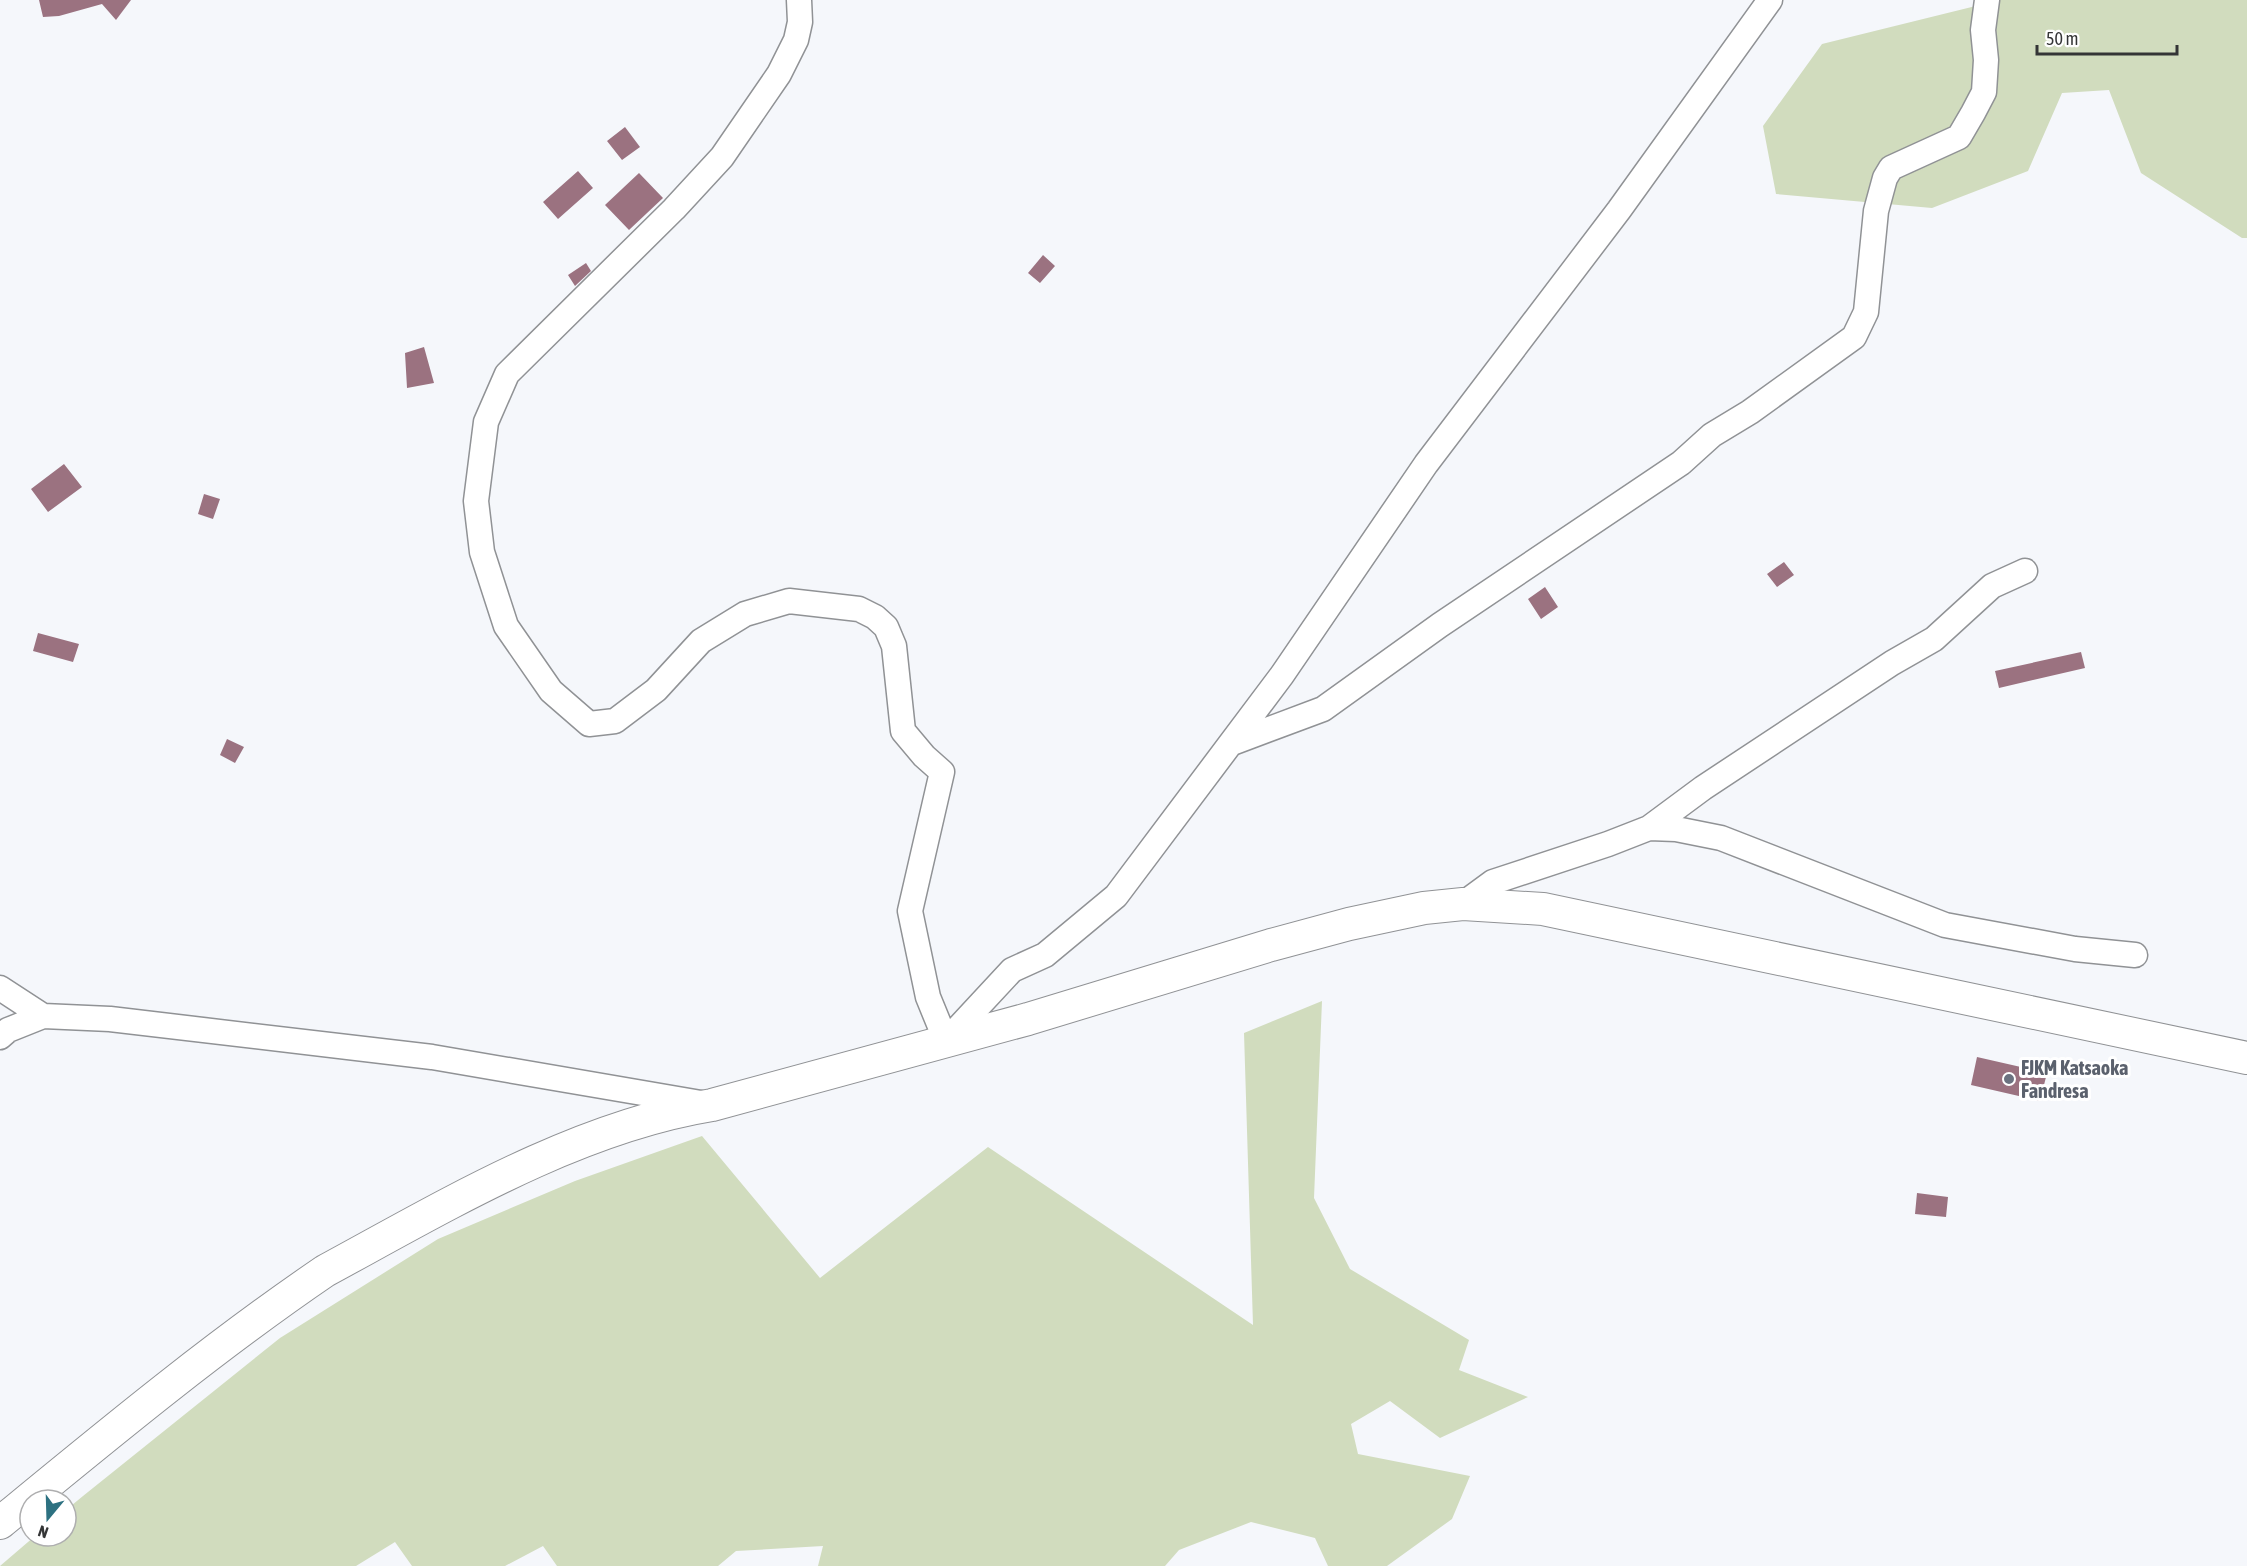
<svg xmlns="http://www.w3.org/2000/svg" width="2247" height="1566" font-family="'Asap Condensed',sans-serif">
<rect width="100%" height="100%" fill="#f5f7fb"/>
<path fill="#d1dcbe" d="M 2000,0 L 2247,0 L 2247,238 L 2242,238 L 2141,173 L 2109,90 L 2062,93 L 2028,171 L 1932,208 L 1776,194 L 1763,126 L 1822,44 Z
M 1322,1001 L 1314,1198 L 1350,1269 L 1469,1340 L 1459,1370 L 1528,1397 L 1440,1438 L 1390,1401 L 1351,1424 L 1358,1454 L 1470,1476 L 1452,1519 L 1387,1566 L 1328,1566 L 1315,1538 L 1251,1522 L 1179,1550 L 1165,1566 L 818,1566 L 823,1546 L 736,1551 L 718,1566 L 557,1566 L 543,1546 L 505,1566 L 412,1566 L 395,1542 L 356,1566 L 0,1566 L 35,1536 L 66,1536 L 66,1510 L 83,1496 L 280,1338 L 438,1239 L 575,1181 L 702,1136 L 820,1278 L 988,1147 L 1253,1325 L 1244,1033 Z"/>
<path fill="#9b7280" d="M 39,0 L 131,0 L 116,20 L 102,4 L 59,16 L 43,17 Z
M 625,127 L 640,147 L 622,160 L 607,141 Z
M 578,171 L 593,188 L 558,219 L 543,202 Z
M 639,173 L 663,198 L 629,230 L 605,205 Z
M 1043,255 L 1055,266 L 1040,283 L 1028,273 Z
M 586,263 L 591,271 L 575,286 L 568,275 Z
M 424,347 L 434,383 L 407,388 L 405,353 Z
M 64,464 L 82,487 L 48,512 L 31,489 Z
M 204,494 L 220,499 L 213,519 L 198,514 Z
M 1784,562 L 1794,575 L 1777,587 L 1767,574 Z
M 1545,587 L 1558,607 L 1541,619 L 1528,599 Z
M 38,633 L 79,644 L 73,662 L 33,651 Z
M 2081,652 L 2085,668 L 1999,688 L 1995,671 Z
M 227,739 L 244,747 L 235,763 L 220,755 Z
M 1977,1057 L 2047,1073 L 2040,1101 L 1971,1085 Z
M 1917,1193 L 1948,1197 L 1946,1217 L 1915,1214 Z"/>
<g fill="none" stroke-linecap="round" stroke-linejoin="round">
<g stroke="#909295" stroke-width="27">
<path id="minor" d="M 799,0 L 800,22 L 796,40 L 779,74 L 722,157 L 674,209 L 507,374 L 486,422 L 476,501 L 482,552 L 506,626 L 551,691 L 589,724 L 615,721 L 656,690 L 701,641 L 745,614 L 789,601 L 859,609 L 875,617 L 886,627 L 894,646 L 903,731 L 924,756 L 942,772 L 910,911 L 928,997 L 946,1041 L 1012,970 L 1045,955 L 1116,896 L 1282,675 L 1426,464 L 1619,210 L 1770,0
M 1232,743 L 1323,709 L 1440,625 L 1681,463 L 1712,435 L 1750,412 L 1854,337 L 1866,312 L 1876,211 L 1885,178 L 1891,168 L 1959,137 L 1973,113 L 1984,92 L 1986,60 L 1983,30 L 1987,0
M 1649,828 L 1703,788 L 1892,663 L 1934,639 L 1992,586 L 2025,571
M 1463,904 L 1493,882 L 1608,844 L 1649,828 L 1676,829 L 1721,838 L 1945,925 L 2075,949 L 2135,955
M 0,988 L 43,1016
M 0,1037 L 8,1030 L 43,1016 L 110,1019 L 432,1057 L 701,1103"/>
</g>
<g stroke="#909295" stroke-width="34">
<path id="major" d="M 0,1523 C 106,1436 212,1348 325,1271 C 445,1206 576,1127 712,1105 L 1028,1019 L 1271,945 L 1349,924 L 1424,908 L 1463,904 L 1543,909 L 2247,1058"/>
</g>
<use href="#minor" stroke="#fff" stroke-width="24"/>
<use href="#major" stroke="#fff" stroke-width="32"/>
</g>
<circle fill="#6b7280" stroke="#fff" stroke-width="2" cx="2009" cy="1079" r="6"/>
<g text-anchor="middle" stroke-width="6" stroke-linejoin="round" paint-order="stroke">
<g font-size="20" font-weight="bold" fill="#5b616d" stroke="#fff" text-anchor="start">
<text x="2021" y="1075">FJKM Katsaoka<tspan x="2021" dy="23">Fandresa</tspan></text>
</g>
</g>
<g transform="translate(48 1518) rotate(199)"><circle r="28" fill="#ffffff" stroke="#aeaeaf" stroke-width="1.5"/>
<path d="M0-4.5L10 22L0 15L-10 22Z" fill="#2d7181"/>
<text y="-9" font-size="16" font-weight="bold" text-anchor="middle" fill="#343536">N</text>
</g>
<path d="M2037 45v9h140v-9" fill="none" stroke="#343536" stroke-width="3"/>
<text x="2046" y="45" font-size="18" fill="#343536" stroke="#ffffff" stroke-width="4.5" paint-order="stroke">50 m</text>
</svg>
